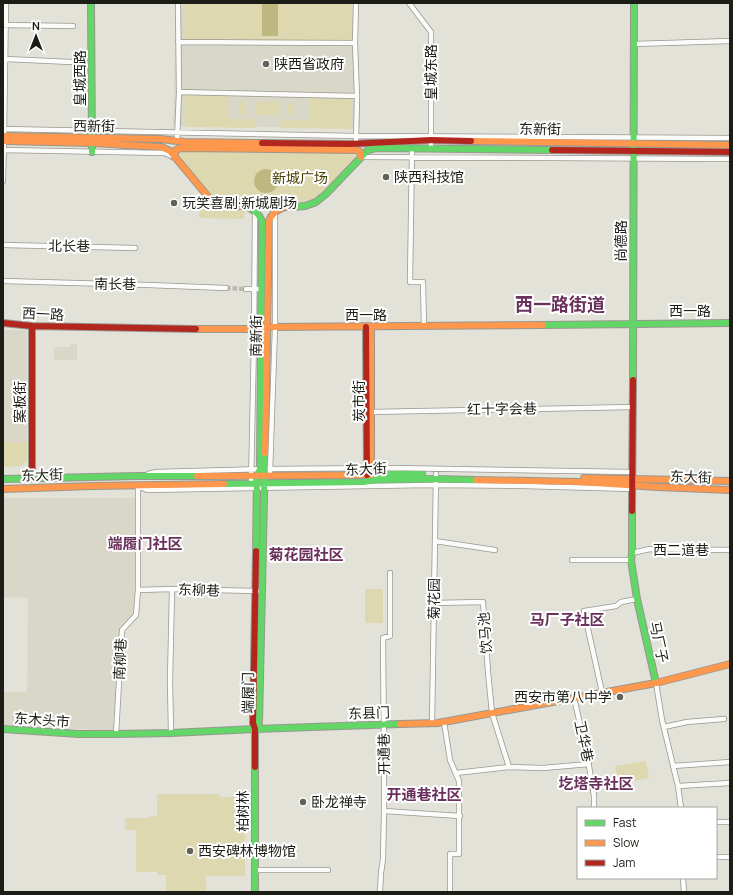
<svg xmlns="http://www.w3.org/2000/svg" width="733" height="895" font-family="Manrope,'Noto Sans SC',sans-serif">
<rect width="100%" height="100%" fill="#e3e2d9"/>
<path fill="#d9d7c8" d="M 176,3 L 357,3 L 360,128 L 173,126 Z
M 3,330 L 27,330 L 27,442 L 3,442 Z
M 70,344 L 77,344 L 77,360 L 54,360 L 54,347 L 70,347 Z
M 3,498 L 138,498 L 136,615 L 122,630 L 116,731 L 3,725 L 3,692 L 27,692 L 28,598 L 3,597 Z"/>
<path fill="#ded8b0" d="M 183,3 L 352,3 L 353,40 L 183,40 Z
M 186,95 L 228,96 L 227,119 L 256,119 L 256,128 L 185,127 Z
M 309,98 L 352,99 L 351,129 L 280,128 L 281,120 L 309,120 Z
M 240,101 L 245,101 L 245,114 L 240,114 Z
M 255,102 L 280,102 L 280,115 L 255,115 Z
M 288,103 L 294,103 L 294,115 L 288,115 Z
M 177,151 L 353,152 L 355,156 L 355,159 L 318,198 L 308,202 L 302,203 L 228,201 L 219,200 L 214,197 L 176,155 Z
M 200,199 L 219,210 L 245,210 L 244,219 L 199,218 Z
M 3,442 L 27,442 L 27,461 L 22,466 L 3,467 Z
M 365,589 L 383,589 L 383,623 L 365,623 Z
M 646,761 L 649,778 L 618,784 L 615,766 Z
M 157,794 L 220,794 L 220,797 L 245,797 L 245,876 L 206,876 L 206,892 L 166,892 L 166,875 L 157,875 L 157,872 L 136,872 L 136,830 L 125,830 L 125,818 L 149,818 L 149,816 L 157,816 Z"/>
<path fill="#bfb781" d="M 262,3 L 278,3 L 278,36 L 262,36 Z
M254 181a12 12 0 1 1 24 0a12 12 0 1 1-24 0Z"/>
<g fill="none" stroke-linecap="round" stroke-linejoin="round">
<path stroke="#bbbbb2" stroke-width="4.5" stroke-dasharray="4.5 2" stroke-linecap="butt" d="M 226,288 L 246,289"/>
<g stroke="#989790" stroke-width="6">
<path id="street" d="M 356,3 L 355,43 L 357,96 L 356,143
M 409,3 L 431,32 L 431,148
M 3,25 L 73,26
M 178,42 L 355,43
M 634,44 L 730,41
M 5,59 L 71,62
M 179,92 L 357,96
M 3,129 L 356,136 L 730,138
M 4,136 L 6,3
M 177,141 L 179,92 L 178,3
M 412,148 L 410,282 L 423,282 L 424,326
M 3,150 L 164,153 L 174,157
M 361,157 L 730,159
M 3,181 L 4,141
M 3,245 L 135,248
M 3,281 L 148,285 L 226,288
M 246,289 L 261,289
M 371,412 L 633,407
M 270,472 L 275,327 L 275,211
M 148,474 L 156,472 L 265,469 L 392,468 L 632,472
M 139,486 L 147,490 L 430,485 L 523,486 L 632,489
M 251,486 L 254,339 L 255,210
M 435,541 L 495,550
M 632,553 L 650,549 L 730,550
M 572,560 L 631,560
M 138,590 L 172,589 L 259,591
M 434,603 L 483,602 L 488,672 L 492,713 L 509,767
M 656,683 L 662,720 L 678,786 L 681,808
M 602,692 L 584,611 L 616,606 L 621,602 L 637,599
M 574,698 L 587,754 L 594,796 L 594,808
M 444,722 L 450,760 L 459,781 L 459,854 L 450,854 L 450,892
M 432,724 L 436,474
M 664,727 L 687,722 L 724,719
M 171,733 L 170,681 L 172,589
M 116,734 L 122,630 L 136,615 L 138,590 L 138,485
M 673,766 L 730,762
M 456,773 L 509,767 L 543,768 L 589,764
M 678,786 L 730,783
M 384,811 L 460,816
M 716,822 L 730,822
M 716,857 L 730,857
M 255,870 L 328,870
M 683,878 L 684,892
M 380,892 L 381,873 L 383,859 L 384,811 L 384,755 L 383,638 L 390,636 L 390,573"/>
</g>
<g stroke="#989790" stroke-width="8">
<path id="fast" d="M 91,3 L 92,152
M 241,206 L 260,204 L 292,207 L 305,206 L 311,204 L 316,202 L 326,194 L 368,150 L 376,148 L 552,150
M 246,206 C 253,210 259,213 262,221 L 260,469 L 257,476 L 256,551
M 543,325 L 730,323
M 633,380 L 634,3
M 369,475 L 383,474 L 422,474
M 3,479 L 137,476 L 197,476
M 224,484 L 364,482 L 375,480 L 436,479 L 476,480
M 632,511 L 632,553 L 631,560 L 637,599 L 656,683
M 3,729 L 79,734 L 116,734 L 171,733 L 255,729 L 400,724
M 255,729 L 259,723 L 265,453
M 255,767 L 255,892"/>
</g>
<g stroke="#989790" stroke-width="8">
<path id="slow" d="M 3,136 L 161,139 L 185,142 L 262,143
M 3,141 L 92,143 L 161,147 L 170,151 L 210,199 C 220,205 229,207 241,206
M 471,141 L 730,145
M 174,157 L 176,150 L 180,148 L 356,150 L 360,152 L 361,157
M 371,327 L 371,475
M 196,329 L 260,329 L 268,327 L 543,325
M 265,453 L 269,221 C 272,213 277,209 285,207
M 197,476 L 369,475
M 584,478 L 730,481
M 476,480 L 579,482 L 658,487 L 730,490
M 3,489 L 93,486 L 224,484
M 400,724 L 438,723 L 656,683 L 730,664"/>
</g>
<g stroke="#989790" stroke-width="8">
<path id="jam" d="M 262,143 L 350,144 L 431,140 L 471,141
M 552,150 L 730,152
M 3,323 L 32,326 L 196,329
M 32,326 L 32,478
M 366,327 L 367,475
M 632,511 L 633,380
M 255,767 L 255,729 L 253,723 L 256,551"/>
</g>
<use href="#street" stroke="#fbfbf9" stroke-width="4.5"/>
<use href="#fast" stroke="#63d668" stroke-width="6"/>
<use href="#slow" stroke="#ff974d" stroke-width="6"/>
<use href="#jam" stroke="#b3261e" stroke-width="6"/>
</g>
<g fill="#62625b" stroke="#fff" stroke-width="1.5">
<circle cx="266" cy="64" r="4"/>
<circle cx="386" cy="177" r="4"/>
<circle cx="174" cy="203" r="4"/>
<circle cx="620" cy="697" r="4"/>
<circle cx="303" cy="802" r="4"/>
<circle cx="190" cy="851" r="4"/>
</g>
<g text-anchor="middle" stroke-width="4" stroke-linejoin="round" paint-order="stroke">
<g font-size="14" fill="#1d1d17" stroke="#fff" text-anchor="start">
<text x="274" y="69">陕西省政府</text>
<text x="394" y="182">陕西科技馆</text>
<text x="182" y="208">玩笑喜剧·新城剧场</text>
<text x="612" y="702" text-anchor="end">西安市第八中学</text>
<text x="311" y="807">卧龙禅寺</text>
<text x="198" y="856">西安碑林博物馆</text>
</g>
<g font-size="14" fill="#1d1d17" stroke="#fff">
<text transform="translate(431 72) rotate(-90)" y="5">皇城东路</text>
<text transform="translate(80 78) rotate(-90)" y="5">皇城西路</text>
<text transform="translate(94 126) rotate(1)" y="5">西新街</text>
<text transform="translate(540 129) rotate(1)" y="5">东新街</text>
<text transform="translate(621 241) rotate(-90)" y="5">尚德路</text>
<text transform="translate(69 246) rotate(1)" y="5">北长巷</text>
<text transform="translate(115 284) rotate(1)" y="5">南长巷</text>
<text x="690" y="316">西一路</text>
<text transform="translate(43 314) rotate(3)" y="5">西一路</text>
<text x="366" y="320">西一路</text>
<text transform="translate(256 336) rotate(-89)" y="5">南新街</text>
<text transform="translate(359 401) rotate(-90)" y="5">炭市街</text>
<text transform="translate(20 402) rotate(-90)" y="5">案板街</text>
<text transform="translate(502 409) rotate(-1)" y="5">红十字会巷</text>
<text transform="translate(366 469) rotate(-3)" y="5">东大街</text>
<text transform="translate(42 475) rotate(-2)" y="5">东大街</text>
<text transform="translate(691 477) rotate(2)" y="5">东大街</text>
<text x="681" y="555">西二道巷</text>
<text transform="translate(199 590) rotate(2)" y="5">东柳巷</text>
<text transform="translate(434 599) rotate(-89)" y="5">菊花园</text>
<text transform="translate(485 633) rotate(-94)" y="5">饮马池</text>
<text transform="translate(659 642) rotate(78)" y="5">马厂子</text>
<text transform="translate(120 659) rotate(-87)" y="5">南柳巷</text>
<text transform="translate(248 693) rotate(-89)" y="5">端履门</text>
<text transform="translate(369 713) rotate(-2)" y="5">东县门</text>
<text transform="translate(42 720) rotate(4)" y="5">东木头市</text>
<text transform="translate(584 741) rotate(78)" y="5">卫华巷</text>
<text transform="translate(384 754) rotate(-91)" y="5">开通巷</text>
<text transform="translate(243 811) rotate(-90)" y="5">柏树林</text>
</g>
<g font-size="14" fill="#463e00" stroke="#fff">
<text x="300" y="183">新城广场</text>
</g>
<g font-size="15" font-weight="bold" fill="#6a315c" stroke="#fff">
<text x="145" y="549">端履门社区</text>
<text x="306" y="560">菊花园社区</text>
<text x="567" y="625">马厂子社区</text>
<text x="596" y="789">圪塔寺社区</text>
<text x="424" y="800">开通巷社区</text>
</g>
<g font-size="18" font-weight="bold" fill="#6a315c" stroke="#fff">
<text x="560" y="311">西一路街道</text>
</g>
</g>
<rect width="733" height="895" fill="none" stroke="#1d1d17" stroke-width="8"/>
<rect x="577" y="807" width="140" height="72" fill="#ffffff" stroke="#a5a5a2"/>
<rect x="585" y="820" width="20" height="6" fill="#63d668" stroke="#a5a5a2"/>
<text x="613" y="827" font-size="12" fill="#1d1d17">Fast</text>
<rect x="585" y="840" width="20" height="6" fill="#ff974d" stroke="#a5a5a2"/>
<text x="613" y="847" font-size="12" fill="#1d1d17">Slow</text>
<rect x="585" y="860" width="20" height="6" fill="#b3261e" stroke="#a5a5a2"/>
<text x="613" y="867" font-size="12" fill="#1d1d17">Jam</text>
<g transform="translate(36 36)" stroke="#ffffff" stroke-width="3" paint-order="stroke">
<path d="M0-3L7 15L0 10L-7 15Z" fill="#1d1d17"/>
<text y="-6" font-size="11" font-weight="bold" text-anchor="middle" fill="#1d1d17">N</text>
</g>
</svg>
